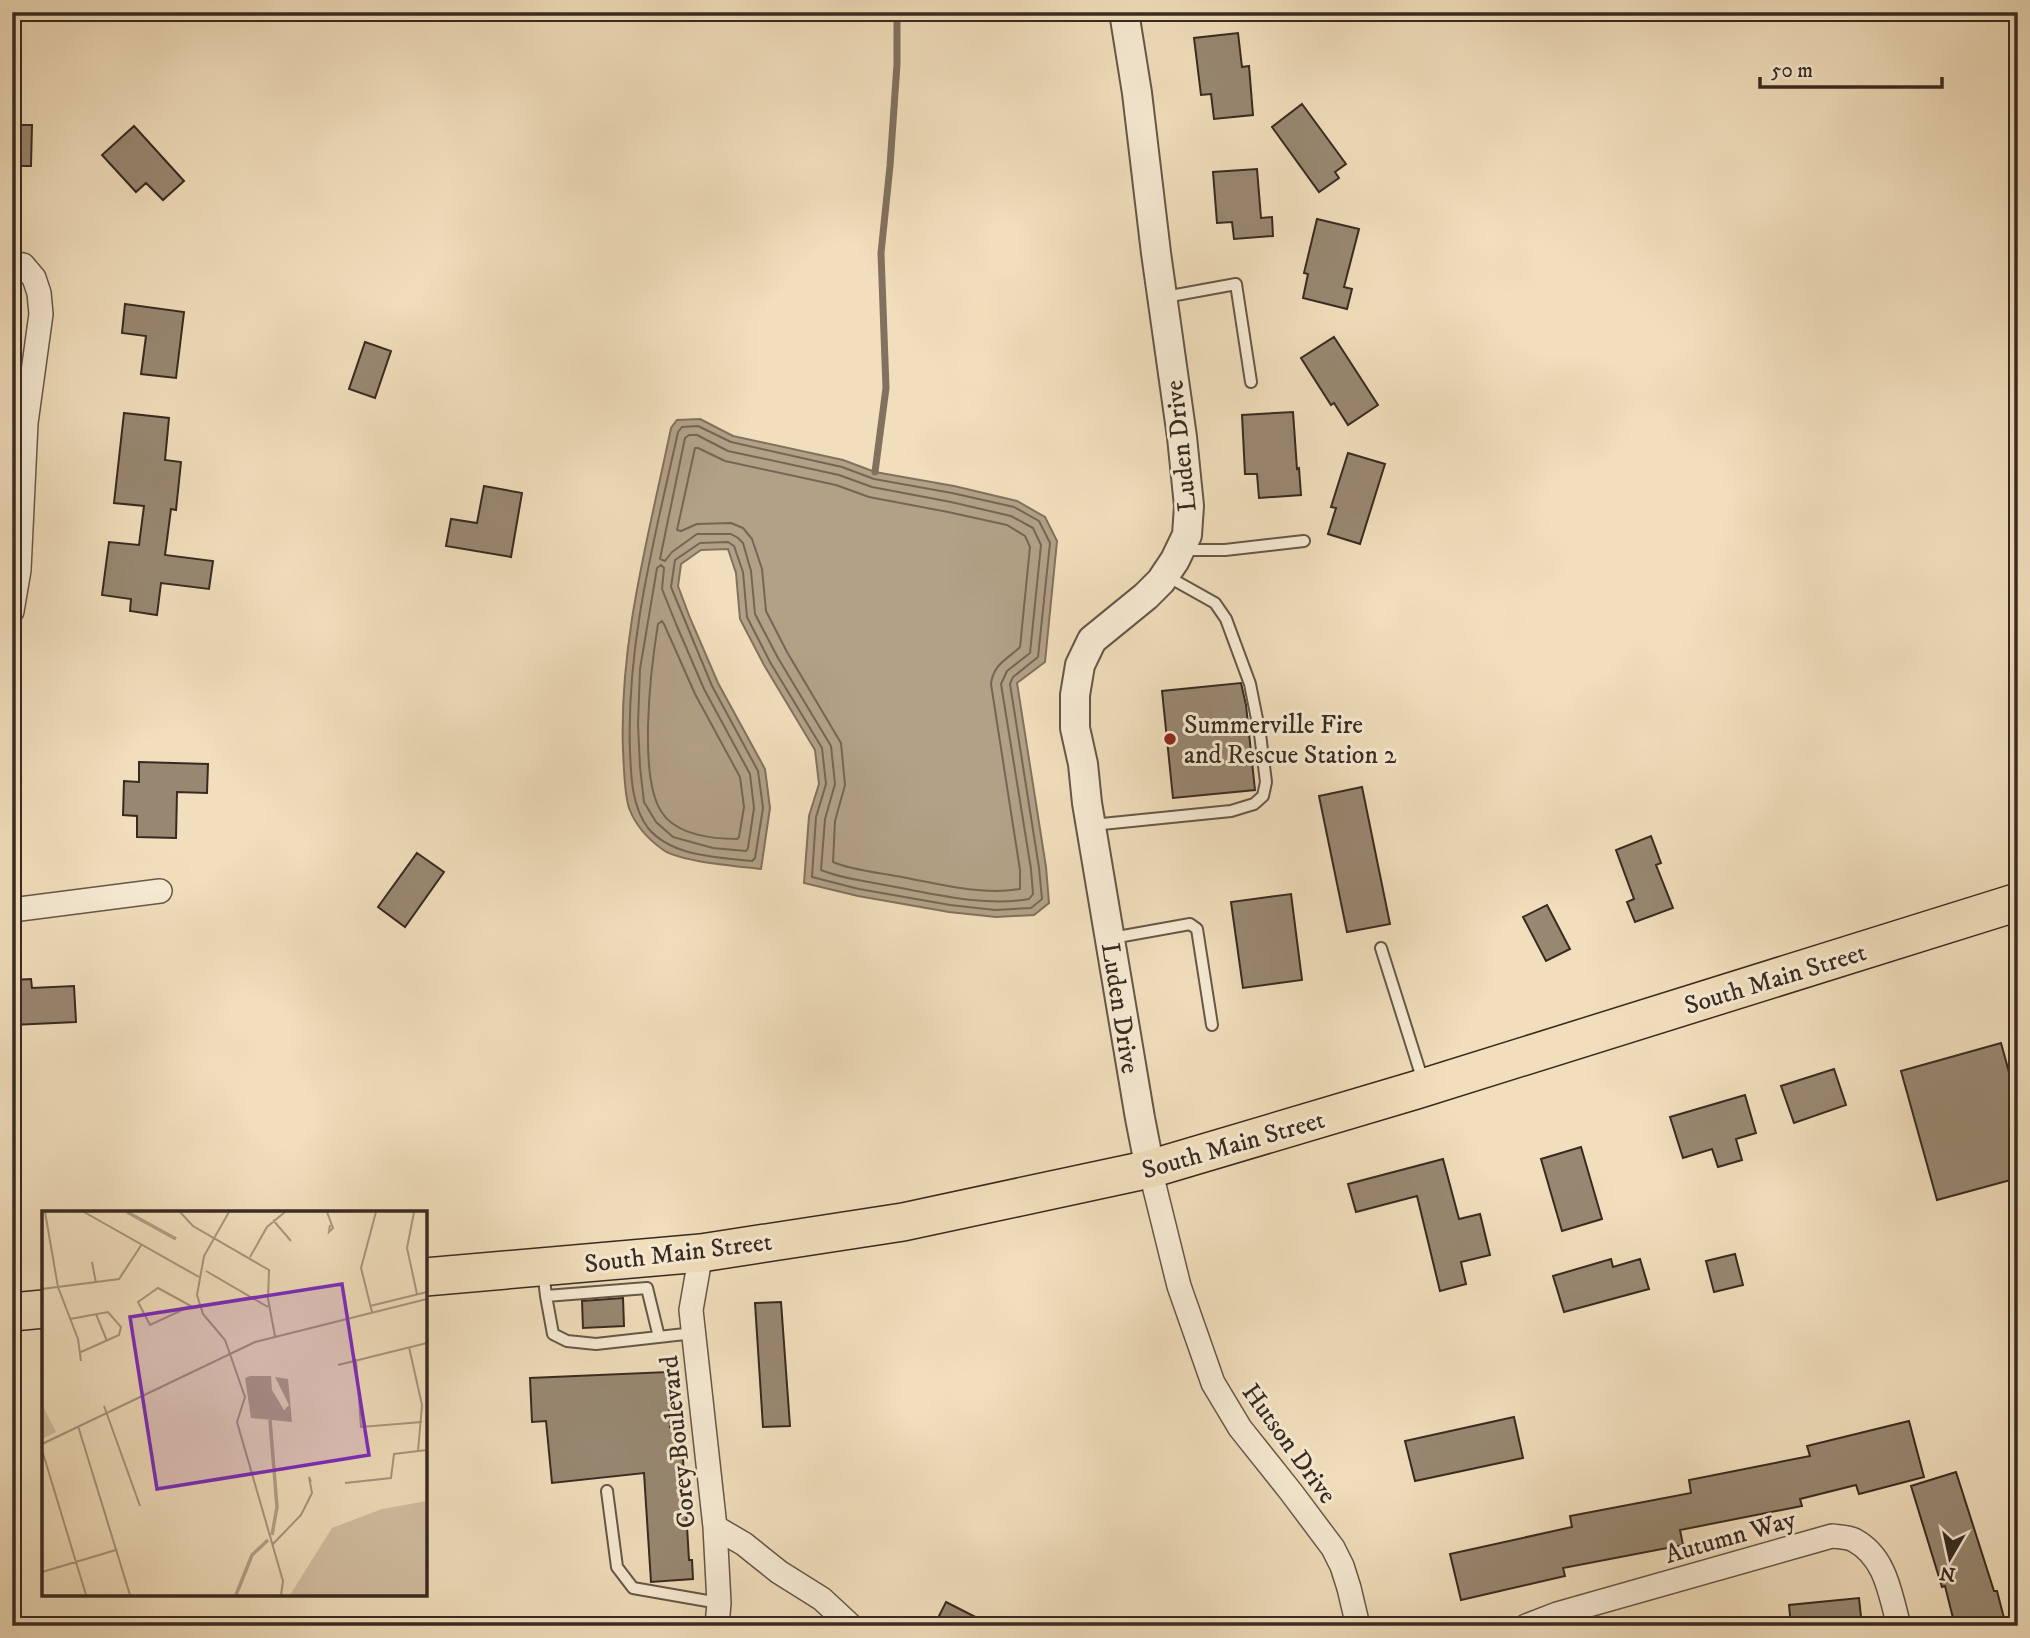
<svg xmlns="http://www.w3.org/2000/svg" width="2030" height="1638" font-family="'IM FELL DW Pica',serif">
<rect width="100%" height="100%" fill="#f1debc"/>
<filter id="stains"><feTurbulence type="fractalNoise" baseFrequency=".00286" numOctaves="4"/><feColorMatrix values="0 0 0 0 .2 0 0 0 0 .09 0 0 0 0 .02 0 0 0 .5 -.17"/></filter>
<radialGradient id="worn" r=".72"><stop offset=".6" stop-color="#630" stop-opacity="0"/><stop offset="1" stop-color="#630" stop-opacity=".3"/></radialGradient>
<path fill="#b2a187" stroke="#81715e" stroke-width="2" d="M 700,419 L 733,436 L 843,460 L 875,472 L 954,486 L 1017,501 L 1045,517 L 1057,541 L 1045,662 L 1017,683 L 1046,867 L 1049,903 L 1034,915 L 996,917 L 949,912 L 858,896 L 804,883 L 809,816 L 819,784 L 815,750 L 764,665 L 740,619 L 736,573 L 728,549 L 701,550 L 681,564 L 678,586 L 690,618 L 718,683 L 765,769 L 770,808 L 761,869 C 739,866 678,862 662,849 C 648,839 635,824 629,808 C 624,792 624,767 623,750 C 619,640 649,535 671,428 L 677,420 Z"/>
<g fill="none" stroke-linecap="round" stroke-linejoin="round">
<path stroke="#756654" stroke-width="2" d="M 698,426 L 731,442 L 842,467 L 874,479 L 952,493 L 1014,507 L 1039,521 L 1050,543 L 1038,657 L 1013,677 L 1010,684 L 1039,868 L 1042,899 L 1031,908 L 995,910 L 950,905 L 859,889 L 812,877 L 816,817 L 826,784 L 822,748 L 770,662 L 747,617 L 743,572 L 734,546 L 728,542 L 700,543 L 675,560 L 671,587 L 712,686 L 758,771 L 763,808 L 755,858 L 752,861 C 718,857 672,857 648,828 C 632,807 631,777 630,752 C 626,643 655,537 678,432 L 682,427 Z
M 689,435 L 697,435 L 728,451 L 839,475 L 872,487 L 951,502 L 1011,516 L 1033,528 L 1041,545 L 1030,653 L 1007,671 L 1001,684 L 1031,869 L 1033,894 L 1029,899 C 984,907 935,894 890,886 C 867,881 842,879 821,870 L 825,819 L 835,784 L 831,746 L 778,658 L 755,614 L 751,571 L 743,543 L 738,538 L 731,534 L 697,534 L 672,552 L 665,561 L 660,559 L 685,438 Z
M 695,448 L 698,448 L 725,461 L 836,485 L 869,497 L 948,512 L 1007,525 L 1025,536 L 1030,547 L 1020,647 C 1008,659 993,664 991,684 L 1020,870 L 1020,889 C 980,896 936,883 896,876 C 875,872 852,870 833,862 L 835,821 L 845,785 L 841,743 L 787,652 L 766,611 L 762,569 L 752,539 L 743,528 L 731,523 L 697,524 L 681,531 L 677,530 Z
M 661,565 L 664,568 L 662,589 L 676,624 L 704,689 L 750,774 L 754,808 L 748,848 L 746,851 L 713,848 L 673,837 L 656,822 L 644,802 L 640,767 L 638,724 L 640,669 L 657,568 Z
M 662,621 L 664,624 L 695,694 L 740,777 L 744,807 L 739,837 L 737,839 C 713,839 678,835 663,814 C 637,780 651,667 658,624 Z"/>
<path stroke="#81715e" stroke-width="7" d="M 875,472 L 886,388 L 881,253 L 890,166 L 897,64 L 897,12"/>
</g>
<path fill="#988872" stroke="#382a21" stroke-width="2" d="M 1238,33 L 1242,67 L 1249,66 L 1253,115 L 1214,119 L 1211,94 L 1201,95 L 1194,38 Z
M 1302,104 L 1346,164 L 1335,172 L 1339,178 L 1319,192 L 1272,127 Z
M 12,125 L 32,125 L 31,166 L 12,166 Z
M 134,126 L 184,181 L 163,200 L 146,183 L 136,192 L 102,155 Z
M 1257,169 L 1261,218 L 1272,217 L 1273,236 L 1234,239 L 1232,222 L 1217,223 L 1213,172 Z
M 1317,219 L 1359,229 L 1344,287 L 1352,289 L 1347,309 L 1303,298 L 1308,274 L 1304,273 Z
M 125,304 L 184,312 L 176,378 L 141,374 L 146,336 L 122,333 Z
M 1334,337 L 1378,405 L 1348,425 L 1334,403 L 1331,405 L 1301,358 Z
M 365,342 L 391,351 L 375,398 L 349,389 Z
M 1293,412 L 1297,469 L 1299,468 L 1301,495 L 1259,498 L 1257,474 L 1245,474 L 1242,415 Z
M 124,413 L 169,418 L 165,460 L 181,462 L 176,510 L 171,509 L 165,555 L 213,561 L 209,589 L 161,583 L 157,615 L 130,611 L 131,599 L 102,595 L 109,542 L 139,545 L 144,506 L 114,503 Z
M 1348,453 L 1385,464 L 1360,544 L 1328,534 L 1336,508 L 1331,507 Z
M 484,486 L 522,493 L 511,557 L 446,546 L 451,519 L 477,523 Z
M 1241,683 L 1246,705 L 1255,790 L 1173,798 L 1162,691 Z
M 139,762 L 208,764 L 207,793 L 177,792 L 176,838 L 137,837 L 137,816 L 123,815 L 124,781 L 139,782 Z
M 1362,787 L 1390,924 L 1347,932 L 1319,796 Z
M 1651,836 L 1661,863 L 1656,865 L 1673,908 L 1635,922 L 1627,902 L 1634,899 L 1616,850 Z
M 417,853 L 444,872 L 405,927 L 378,907 Z
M 1291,894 L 1302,980 L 1243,988 L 1231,902 Z
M 1547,905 L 1570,949 L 1546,961 L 1523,917 Z
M 31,979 L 32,988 L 74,986 L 76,1022 L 12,1025 L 12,980 Z
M 2001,1043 L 2018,1105 L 2018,1178 L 1937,1200 L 1901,1071 Z
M 1834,1069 L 1846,1105 L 1794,1123 L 1781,1086 Z
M 1745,1095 L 1756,1133 L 1736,1139 L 1742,1160 L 1718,1167 L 1712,1149 L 1683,1158 L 1670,1117 Z
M 1581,1147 L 1602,1219 L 1562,1231 L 1541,1159 Z
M 1443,1159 L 1459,1219 L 1480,1214 L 1490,1255 L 1461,1262 L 1466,1284 L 1440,1291 L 1417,1196 L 1356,1212 L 1348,1184 Z
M 1735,1254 L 1743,1285 L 1714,1292 L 1706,1261 Z
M 1611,1259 L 1613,1267 L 1640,1259 L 1649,1289 L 1564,1312 L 1553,1276 Z
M 623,1298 L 624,1326 L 583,1328 L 582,1301 Z
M 781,1302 L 790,1426 L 763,1427 L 755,1303 Z
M 668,1372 L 670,1427 L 681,1426 L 689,1560 L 692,1560 L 693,1579 L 651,1582 L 644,1473 L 552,1483 L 546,1421 L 532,1422 L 530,1378 Z
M 1514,1417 L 1523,1458 L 1415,1481 L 1405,1441 Z
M 1909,1421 L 1924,1477 L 1859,1494 L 1856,1485 L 1800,1499 L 1802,1506 L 1680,1530 L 1683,1545 L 1563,1568 L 1565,1576 L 1461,1600 L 1450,1554 L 1572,1527 L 1570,1516 L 1691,1493 L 1689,1480 L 1810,1456 L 1807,1446 Z
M 1956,1472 L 1994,1591 L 1997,1591 L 2006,1626 L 1955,1626 L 1945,1586 L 1942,1587 L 1911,1486 Z
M 1859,1598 L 1862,1626 L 1791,1626 L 1789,1605 Z
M 946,1602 L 993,1626 L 934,1626 Z"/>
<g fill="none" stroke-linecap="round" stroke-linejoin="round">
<g stroke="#665748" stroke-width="14">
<path id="service" d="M 1165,297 L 1236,284 L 1251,382
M 1183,550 L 1225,550 L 1304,541
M 1092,825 L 1231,811 L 1254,804 L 1263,796 L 1266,782 L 1260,734 L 1250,684 L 1226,619 L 1215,603 L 1165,575
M 1112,938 L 1190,924 L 1197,929 L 1212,1025
M 1381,948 L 1423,1081
M 543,1271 L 546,1296 L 553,1334 L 567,1341 L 596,1344 L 694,1333
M 546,1296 L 647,1288 L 659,1337
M 607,1491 L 617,1567 L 633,1588 L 719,1603"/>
</g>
<g stroke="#665748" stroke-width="26">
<path id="minor" d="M 12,263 L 23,265 L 34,278 L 39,293 L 41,314 L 26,423 L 19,570 L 12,611
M 12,910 L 160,891
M 1150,1169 L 1179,1286 L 1213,1383 L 1240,1428 L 1291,1492 L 1333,1548 L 1342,1566 L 1349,1588 L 1358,1626
M 701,1253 L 691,1310 L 715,1527 L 719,1603 L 717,1626
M 715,1527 L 744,1544 L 779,1572 L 822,1599 L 851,1626
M 1526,1626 L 1557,1614 L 1832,1536 C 1839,1537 1848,1537 1854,1540 C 1886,1557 1890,1594 1899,1626"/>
</g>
<g stroke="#665748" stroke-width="32">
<path id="tertiary" d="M 1124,12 L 1137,93 L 1156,253 L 1182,437 L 1189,506 L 1187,535 L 1175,560 L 1161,581 L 1146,596 L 1092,640 L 1080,665 L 1075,695 L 1075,728 L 1083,764 L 1087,803 L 1140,1118 L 1150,1169"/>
</g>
<g stroke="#382a21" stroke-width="40">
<path id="primary" d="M 425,1277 L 701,1253 L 903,1222 L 1150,1169 L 1416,1090 L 2018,902
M 12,1312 L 44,1309"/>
</g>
<use href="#service" stroke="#f6ead3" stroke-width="10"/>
<use href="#minor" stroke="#f6ead3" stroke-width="23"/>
<use href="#tertiary" stroke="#f6ead3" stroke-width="28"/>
<use href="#primary" stroke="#f1debc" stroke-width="37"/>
</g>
<circle fill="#8f2418" stroke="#f6ead3" stroke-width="2.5" cx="1170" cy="739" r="7"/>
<g text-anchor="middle" stroke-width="6" stroke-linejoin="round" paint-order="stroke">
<g font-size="26" fill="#382a21" stroke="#f6ead3">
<text transform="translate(1180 446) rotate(-96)" y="9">Luden Drive</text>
<text transform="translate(1775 978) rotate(-17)" y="9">South Main Street</text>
<text transform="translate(1121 1008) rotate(81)" y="9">Luden Drive</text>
<text transform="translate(1233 1144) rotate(-16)" y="9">South Main Street</text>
<text transform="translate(678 1252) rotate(-7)" y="9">South Main Street</text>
<text transform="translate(677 1442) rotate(-96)" y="9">Corey Boulevard</text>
<text transform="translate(1290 1443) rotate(54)" y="9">Hutson Drive</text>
<text transform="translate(1730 1536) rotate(-16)" y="9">Autumn Way</text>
</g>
<g font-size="26" fill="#382a21" stroke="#f6ead3" text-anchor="start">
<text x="1184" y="733">Summerville Fire<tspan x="1184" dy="30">and Rescue Station 2</tspan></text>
</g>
</g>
<g transform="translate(42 1211)">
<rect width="385" height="385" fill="#f1debc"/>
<path d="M 0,193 L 14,221 L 0,228 ZM 385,290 L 385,384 L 248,384 L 290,317 L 340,298 Z" fill="#d2bfa2"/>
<path d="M 208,165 L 229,165 L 230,179 L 242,199 L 247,194 L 233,166 L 246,168 L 250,211 L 209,207 L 203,167 Z" fill="#b2a187"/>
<path fill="none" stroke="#b2a187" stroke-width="3.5" d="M 85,1 L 134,28M 228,209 L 235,296 L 230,324M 194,384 L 210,344 L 226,329"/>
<path fill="none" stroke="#a7967e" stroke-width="2" d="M 3,1 L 16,76 L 36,128 L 39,150M 42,1 L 157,66M 138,1 L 151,15 L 227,59 L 226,88 L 233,125M 187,1 L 162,45 L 155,84 L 161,103 L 183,129 L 203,186 L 195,211 L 241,370 L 239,384M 285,1 L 291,17 L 287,21 L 288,14M 372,1 L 365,37 L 375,83M 231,9 L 249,30M 208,46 L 225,16 L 243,1M 50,51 L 54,72M 164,60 L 226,96M 116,77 L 149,95 L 108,114 L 96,91 ZM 0,78 L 77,68 L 100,33M 328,95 L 385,81M 330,101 L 319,57 L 334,1M 54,103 L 65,130M 28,108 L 66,101 L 79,116 L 77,124 L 39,141M 367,136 L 380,194 L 376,240M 314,148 L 319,216 L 380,211M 296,154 L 385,132M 62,195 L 98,295M 36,215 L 88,384M 0,233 L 213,131 L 385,88M 0,239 L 44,384M 303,272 L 349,267 L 352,243 L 385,239M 230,334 L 259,304 L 270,282 L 267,266 L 269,271M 0,361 L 74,339"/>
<path fill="#7b2cbf" fill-opacity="0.15" stroke="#7b2cbf" stroke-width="3.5" d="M 300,73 L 327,244 L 115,278 L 88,106 Z"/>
<rect width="385" height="385" fill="none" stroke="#382a21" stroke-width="3.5"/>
</g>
<rect width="2030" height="1638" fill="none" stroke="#f1debc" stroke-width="42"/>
<rect x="14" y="14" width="2002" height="1610" fill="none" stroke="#382a21" stroke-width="3.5"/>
<rect x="21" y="21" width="1988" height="1596" fill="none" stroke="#382a21" stroke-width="2"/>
<g transform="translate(1950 1558) rotate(189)" stroke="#f6ead3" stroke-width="5" paint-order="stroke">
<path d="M0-5L12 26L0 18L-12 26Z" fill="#382a21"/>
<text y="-10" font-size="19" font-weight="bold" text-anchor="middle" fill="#382a21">N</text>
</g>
<path d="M1760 77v10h182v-10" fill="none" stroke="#382a21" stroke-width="3.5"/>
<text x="1771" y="77" font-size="21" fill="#382a21" stroke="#f6ead3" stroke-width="5" paint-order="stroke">50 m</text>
<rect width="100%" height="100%" filter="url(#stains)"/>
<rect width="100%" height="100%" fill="url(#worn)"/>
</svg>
